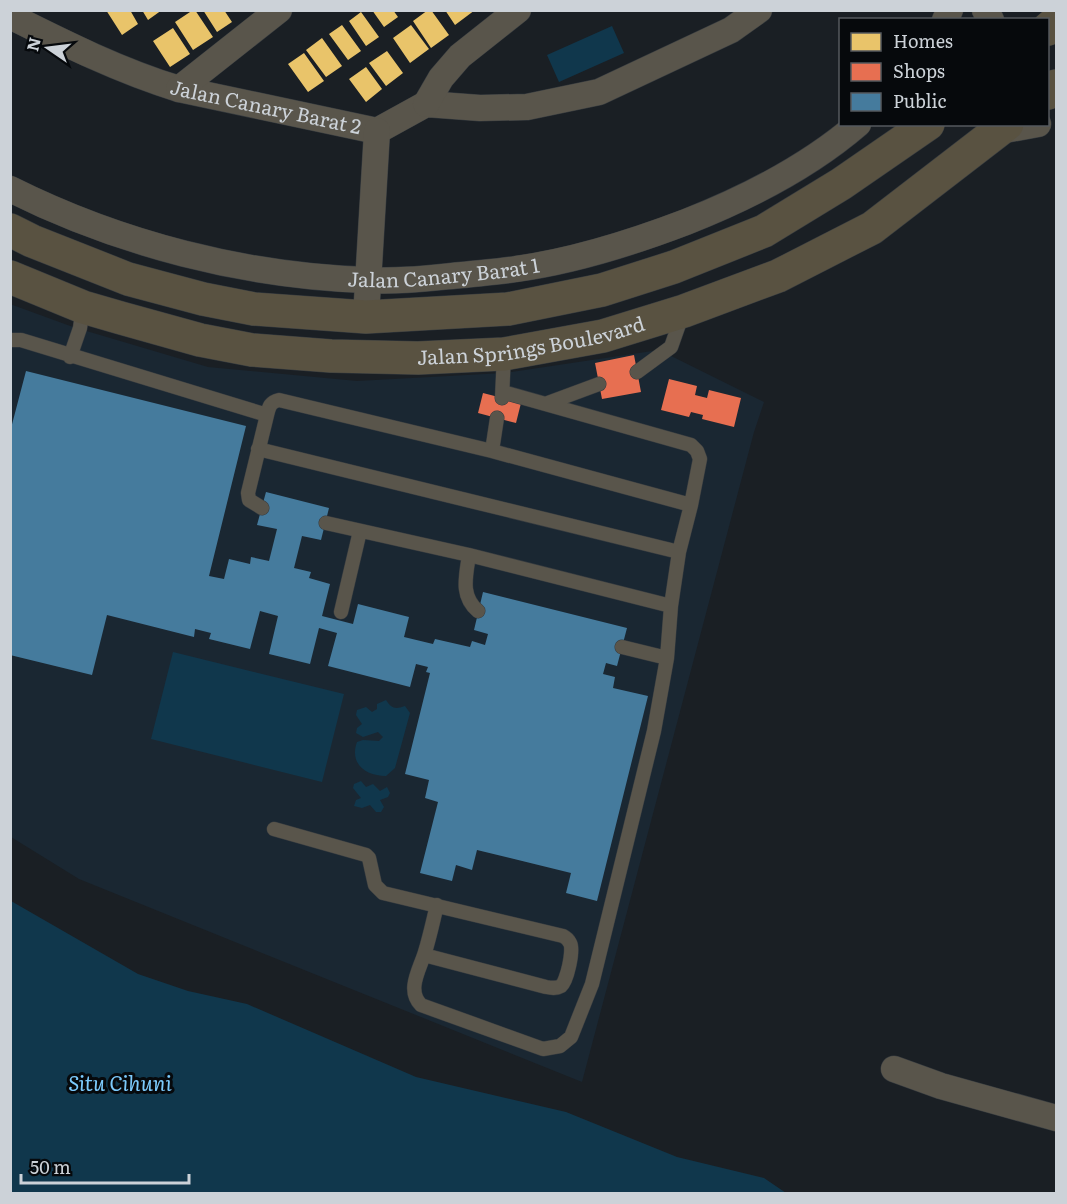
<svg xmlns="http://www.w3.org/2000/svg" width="1067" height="1204" font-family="Literata,serif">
<rect width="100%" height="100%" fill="#1a1f24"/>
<path fill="#1a2732" d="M 10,304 L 73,327 L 208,367 L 357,381 L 504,373 L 659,350 L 764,402 L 754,432 L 582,1082 L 79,879 L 11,837 Z"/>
<path fill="#10374c" d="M 612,26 L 624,53 L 559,82 L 547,55 Z
M 173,652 L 344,694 L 322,782 L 151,739 Z
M 386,700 C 391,708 395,710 405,706 L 410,713 L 395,768 L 386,776 C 366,776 349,764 357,742 L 363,740 L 379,741 L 383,737 L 378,732 L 363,737 L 356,733 L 357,728 L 362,724 L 356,715 L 357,710 L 366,707 L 372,712 L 377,709 L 377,704 Z
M 361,781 L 366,787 L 373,784 L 380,791 L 387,787 L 390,793 L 388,797 L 380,800 L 384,807 L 381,812 L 376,812 L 370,805 L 362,808 L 354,806 L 356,800 L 361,798 L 353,788 L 354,784 Z
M 11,901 L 138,974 L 188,991 L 247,1004 L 416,1077 L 566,1112 L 677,1157 L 764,1178 L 786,1193 L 11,1193 Z"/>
<path fill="#e9c46a" d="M 106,10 L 130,10 L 138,24 L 122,35 Z
M 142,10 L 162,10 L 148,20 Z
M 193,10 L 195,10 L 213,37 L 193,50 L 175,22 Z
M 203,10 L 224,10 L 232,22 L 217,32 Z
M 372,10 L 393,10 L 398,17 L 384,27 Z
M 428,10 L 431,10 L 449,35 L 431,48 L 413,21 Z
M 445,10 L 475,10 L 455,25 Z
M 361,12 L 379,37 L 366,46 L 349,21 Z
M 342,25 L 361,51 L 348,60 L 329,34 Z
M 411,25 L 429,49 L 410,63 L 393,38 Z
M 173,28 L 190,54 L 170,67 L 153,41 Z
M 322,38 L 342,66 L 326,77 L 306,50 Z
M 387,51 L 403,73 L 386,86 L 369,63 Z
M 304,53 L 324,81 L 308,92 L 288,64 Z
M 366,67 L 382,89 L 366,102 L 349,79 Z"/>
<path fill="#e76f51" d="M 634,355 L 641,392 L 602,399 L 595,363 Z
M 669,379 L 697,386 L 695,395 L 707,398 L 709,390 L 741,398 L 734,427 L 702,419 L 703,415 L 691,412 L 689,417 L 661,410 Z
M 483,393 L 521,403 L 516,423 L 478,413 Z"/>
<path fill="#457b9d" d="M 26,371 L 246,426 L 209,576 L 224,579 L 229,559 L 250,564 L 251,557 L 269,561 L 277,529 L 257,525 L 266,492 L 329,508 L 321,540 L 302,536 L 294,568 L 311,572 L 309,578 L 330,584 L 322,616 L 353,624 L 358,604 L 409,617 L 404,637 L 433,644 L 435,639 L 470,647 L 472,641 L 485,645 L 488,634 L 474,630 L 483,592 L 627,628 L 617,666 L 606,663 L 603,674 L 615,677 L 613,688 L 648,696 L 597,901 L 566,893 L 571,873 L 477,850 L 472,870 L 456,865 L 452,881 L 420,873 L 438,802 L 425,798 L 429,780 L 405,774 L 430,673 L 426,672 L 428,667 L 416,664 L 410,687 L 328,666 L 337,633 L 319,628 L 310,664 L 269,654 L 278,616 L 260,611 L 250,649 L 209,639 L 211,633 L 195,629 L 194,637 L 107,615 L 92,675 L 10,655 L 10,432 Z"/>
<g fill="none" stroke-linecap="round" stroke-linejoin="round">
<g stroke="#373c40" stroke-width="15">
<path id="lane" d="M 10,340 L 21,340 L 267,415
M 70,357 L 80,328 L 83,307
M 637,372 L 671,347 L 683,313
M 503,392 L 691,445 L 697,451 L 700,459 L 691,505
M 502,398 L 504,354
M 545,404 L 599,384
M 258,449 L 679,552
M 492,451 L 497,418
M 262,508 L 249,500 L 248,493 L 267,415 C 269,407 270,402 279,400 L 492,451 L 691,505 L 679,552 L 671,606 L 667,658 L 654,731 L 592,984 L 571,1037 L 560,1046 L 543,1049 L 421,1005 C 406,990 420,969 425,952 C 430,936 433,921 437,905
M 326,523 L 469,555 L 671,606
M 469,555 C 466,576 460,596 478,611
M 341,612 L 360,531
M 622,647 L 667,658
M 274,829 L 366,855 L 369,858 L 375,885 L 383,893 L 563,936 C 567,938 568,939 570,943 C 574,950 567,981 561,986 C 556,989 551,988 546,987 L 424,955"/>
</g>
<g stroke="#373c40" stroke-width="27">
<g id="street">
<path d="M 985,10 L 991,20"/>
<path id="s1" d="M 10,16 C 66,44 120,71 179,89 L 377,131 L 426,104 L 480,108 L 527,107 L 599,92 L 731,30 L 759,10"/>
<path d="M 945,20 L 950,10"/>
<path d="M 179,89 L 279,10"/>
<path d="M 426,104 L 441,78 L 460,56 L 518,10"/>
<path d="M 999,131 L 1038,124"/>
<path id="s2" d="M 10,189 C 120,244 245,276 367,280 C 399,282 430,278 462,275 C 480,273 498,272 516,269 C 574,261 631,243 686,222 C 747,198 807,168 858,124"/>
<path d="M 366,317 L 377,131"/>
<path d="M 894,1069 L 941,1086 L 1056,1118"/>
</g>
</g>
<g stroke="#373c40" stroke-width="34">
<g id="secondary">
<path d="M 1048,29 L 1056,22"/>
<path d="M 1048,93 L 1056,86"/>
<path d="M 10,230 L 32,241 L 128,279 L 203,299 L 254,309 L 366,317 L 508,309 L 602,290 L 674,267 L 764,231 L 841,184 L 928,124"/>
<path id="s3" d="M 10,277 L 83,307 L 121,318 L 200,340 L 252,350 L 331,356 L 418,358 L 504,354 L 603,336 L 684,311 L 778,276 L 872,228 L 1007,124"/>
</g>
</g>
<use href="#lane" stroke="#59554b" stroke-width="14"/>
<use href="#street" stroke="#59554b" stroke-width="26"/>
<use href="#secondary" stroke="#595241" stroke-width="33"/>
</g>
<g text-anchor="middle" stroke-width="6" stroke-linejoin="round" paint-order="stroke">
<g font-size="20" fill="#ccd2d8" stroke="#06090c">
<text dy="7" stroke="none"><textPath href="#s1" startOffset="273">Jalan Canary Barat 2</textPath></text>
<text dy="7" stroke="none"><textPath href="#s2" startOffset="448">Jalan Canary Barat 1</textPath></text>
<text dy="7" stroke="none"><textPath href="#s3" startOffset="534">Jalan Springs Boulevard</textPath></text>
</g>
<g font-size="21" font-style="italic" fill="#7ccafc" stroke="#06090c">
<text x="120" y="1091">Situ Cihuni</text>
</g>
</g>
<rect width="1067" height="1204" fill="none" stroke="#ccd2d8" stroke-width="24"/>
<rect x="839" y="18" width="210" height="108" fill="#06090c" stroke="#55595e" stroke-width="1.5"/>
<rect x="851" y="33" width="30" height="18" fill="#e9c46a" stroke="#55595e" stroke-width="1.5"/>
<text x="893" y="48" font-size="18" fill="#ccd2d8">Homes</text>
<rect x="851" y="63" width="30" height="18" fill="#e76f51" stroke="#55595e" stroke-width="1.5"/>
<text x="893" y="78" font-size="18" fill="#ccd2d8">Shops</text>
<rect x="851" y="93" width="30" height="18" fill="#457b9d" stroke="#55595e" stroke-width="1.5"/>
<text x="893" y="108" font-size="18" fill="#ccd2d8">Public</text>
<g transform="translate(48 48) rotate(284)" stroke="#06090c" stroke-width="4.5" paint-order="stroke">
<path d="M0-4.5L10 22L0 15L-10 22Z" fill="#ccd2d8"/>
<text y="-9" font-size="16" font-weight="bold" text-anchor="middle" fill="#ccd2d8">N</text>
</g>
<path d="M21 1174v9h168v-9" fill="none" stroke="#ccd2d8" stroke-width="3"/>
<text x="30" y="1174" font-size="18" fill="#ccd2d8" stroke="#06090c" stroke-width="4.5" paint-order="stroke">50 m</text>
</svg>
